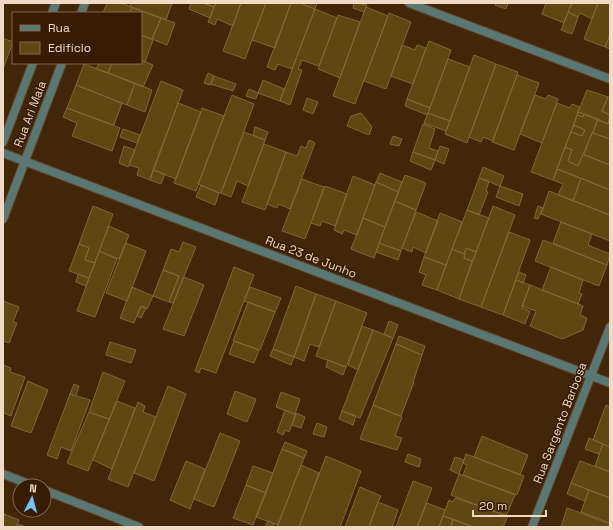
<svg xmlns="http://www.w3.org/2000/svg" width="613" height="530" font-family="'Space Grotesk',sans-serif">
<rect width="100%" height="100%" fill="#412608"/>
<path fill="#5e4711" stroke="#806938" d="M 107,3 L 120,3 L 132,7 L 130,13 L 103,13 Z
M 131,3 L 172,3 L 166,20 L 130,7 Z
M 191,3 L 203,3 L 214,7 L 210,18 L 189,9 Z
M 203,3 L 216,3 L 214,7 Z
M 216,3 L 241,3 L 233,26 L 217,19 L 215,25 L 208,22 Z
M 241,3 L 266,3 L 245,59 L 223,51 Z
M 266,3 L 291,3 L 275,48 L 252,40 Z
M 291,3 L 300,3 L 315,9 L 292,69 L 278,64 L 275,70 L 267,67 Z
M 305,3 L 317,3 L 315,9 L 304,5 Z
M 354,3 L 367,5 L 364,12 L 353,8 Z
M 496,3 L 508,3 L 506,9 L 495,5 Z
M 546,3 L 572,3 L 564,23 L 542,14 Z
M 572,3 L 598,3 L 592,19 L 580,13 L 578,17 L 568,12 Z
M 598,3 L 610,3 L 610,35 L 605,47 L 584,39 Z
M 132,7 L 161,18 L 152,39 L 141,35 L 141,13 L 130,13 Z
M 366,7 L 388,16 L 355,104 L 333,96 Z
M 315,9 L 337,18 L 319,66 L 302,60 L 298,69 L 302,70 L 290,105 L 280,101 Z
M 568,12 L 578,17 L 572,34 L 561,30 Z
M 389,13 L 411,22 L 386,89 L 364,81 Z
M 338,15 L 360,22 L 340,78 L 318,69 Z
M 161,18 L 175,23 L 167,45 L 152,39 Z
M 141,35 L 153,40 L 145,62 L 141,60 Z
M 610,35 L 610,49 L 605,47 Z
M 3,38 L 13,42 L 3,69 Z
M 429,41 L 451,50 L 430,108 L 407,99 Z
M 402,45 L 415,50 L 417,45 L 426,48 L 413,84 L 391,76 Z
M 474,55 L 496,64 L 467,143 L 445,134 Z
M 448,59 L 470,67 L 450,121 L 428,113 Z
M 141,60 L 153,65 L 143,87 L 108,73 L 112,63 L 141,63 Z
M 99,63 L 112,63 L 108,73 L 96,69 Z
M 84,64 L 135,83 L 127,105 L 76,85 Z
M 496,64 L 518,72 L 493,141 L 483,137 L 481,142 L 469,137 Z
M 208,73 L 214,76 L 210,85 L 204,83 Z
M 517,75 L 539,83 L 514,150 L 492,142 Z
M 214,76 L 236,84 L 233,91 L 211,84 Z
M 263,80 L 284,89 L 280,101 L 258,93 Z
M 161,81 L 183,90 L 150,180 L 137,175 L 139,168 L 129,165 Z
M 135,83 L 152,90 L 145,112 L 127,105 Z
M 76,85 L 122,103 L 114,125 L 67,108 Z
M 249,89 L 258,93 L 256,99 L 246,96 Z
M 587,90 L 608,97 L 602,111 L 610,115 L 608,124 L 578,112 Z
M 232,95 L 254,104 L 221,193 L 219,193 L 198,184 Z
M 535,95 L 546,99 L 548,95 L 558,99 L 542,143 L 520,134 Z
M 608,97 L 610,98 L 610,115 L 602,111 Z
M 307,98 L 318,102 L 313,114 L 303,110 Z
M 407,99 L 430,108 L 427,115 L 405,106 Z
M 178,103 L 201,112 L 176,179 L 153,170 Z
M 557,103 L 570,108 L 572,104 L 580,107 L 553,180 L 531,172 Z
M 67,108 L 120,128 L 112,151 L 72,136 L 77,123 L 63,117 Z
M 202,108 L 224,116 L 196,191 L 174,183 Z
M 578,112 L 584,114 L 583,117 L 577,115 Z
M 361,113 L 372,127 L 369,135 L 347,126 L 351,116 Z
M 428,113 L 450,121 L 446,131 L 424,123 Z
M 584,114 L 598,119 L 578,166 L 568,161 L 572,150 L 565,147 L 571,132 L 582,136 L 585,130 L 574,125 L 577,115 L 583,117 Z
M 598,119 L 608,124 L 610,119 L 610,139 L 593,133 Z
M 423,124 L 435,129 L 429,148 L 438,151 L 435,160 L 413,152 Z
M 574,125 L 585,130 L 582,136 L 571,132 Z
M 255,127 L 268,132 L 265,140 L 253,135 Z
M 123,129 L 140,135 L 137,143 L 120,137 Z
M 244,132 L 265,140 L 248,186 L 237,181 L 231,197 L 221,193 Z
M 592,133 L 610,139 L 610,165 L 584,155 Z
M 393,136 L 402,139 L 399,146 L 390,144 Z
M 309,140 L 315,143 L 290,209 L 279,204 L 277,208 L 267,204 L 286,152 L 297,156 L 301,146 L 306,148 Z
M 264,144 L 286,152 L 265,210 L 242,202 Z
M 124,146 L 135,150 L 128,167 L 119,163 Z
M 440,146 L 449,149 L 444,164 L 435,160 Z
M 565,147 L 572,150 L 568,161 L 578,166 L 583,154 L 610,165 L 610,190 L 557,169 Z
M 413,152 L 435,160 L 431,170 L 410,161 Z
M 483,167 L 504,176 L 500,186 L 479,178 Z
M 557,169 L 581,178 L 573,201 L 558,195 L 563,184 L 553,180 Z
M 153,170 L 165,174 L 161,184 L 150,180 Z
M 380,173 L 402,182 L 398,192 L 376,182 Z
M 405,175 L 426,183 L 416,210 L 395,201 Z
M 353,176 L 375,185 L 357,235 L 344,230 L 342,234 L 334,230 Z
M 479,178 L 489,181 L 486,191 L 488,192 L 479,215 L 467,210 Z
M 581,178 L 610,190 L 610,215 L 573,201 Z
M 302,179 L 324,187 L 305,239 L 282,231 Z
M 376,182 L 398,192 L 385,227 L 363,218 Z
M 201,185 L 219,193 L 215,205 L 196,197 Z
M 325,186 L 347,194 L 335,226 L 322,221 L 320,226 L 311,223 Z
M 500,186 L 523,194 L 519,206 L 496,197 Z
M 549,191 L 610,215 L 610,241 L 541,214 Z
M 395,201 L 416,210 L 401,251 L 379,243 Z
M 93,206 L 113,214 L 95,263 L 85,260 L 89,248 L 79,244 Z
M 493,206 L 515,215 L 481,307 L 459,299 Z
M 538,206 L 543,208 L 538,219 L 534,218 Z
M 467,210 L 489,218 L 476,252 L 466,248 L 464,254 L 452,249 Z
M 416,212 L 438,221 L 426,253 L 413,247 L 412,252 L 402,248 Z
M 440,213 L 462,222 L 446,265 L 424,257 Z
M 363,218 L 385,227 L 374,258 L 351,249 Z
M 561,222 L 592,234 L 588,245 L 610,254 L 607,265 L 553,243 Z
M 109,226 L 129,235 L 119,259 L 99,251 Z
M 509,232 L 530,240 L 503,315 L 481,307 Z
M 543,240 L 607,265 L 599,286 L 535,261 Z
M 183,242 L 196,247 L 173,303 L 169,302 L 179,276 L 163,270 L 171,249 L 179,252 Z
M 126,243 L 146,251 L 127,301 L 106,293 Z
M 379,243 L 401,251 L 398,260 L 376,252 Z
M 79,244 L 89,248 L 85,260 L 95,263 L 89,278 L 69,271 Z
M 466,248 L 476,252 L 472,261 L 464,258 Z
M 452,249 L 465,254 L 464,258 L 472,261 L 459,299 L 437,290 Z
M 99,251 L 117,259 L 95,317 L 77,311 Z
M 424,257 L 446,265 L 437,290 L 422,285 L 426,275 L 419,272 Z
M 234,267 L 254,275 L 216,373 L 201,368 L 199,373 L 195,371 Z
M 551,267 L 583,280 L 579,293 L 582,294 L 578,304 L 542,290 Z
M 163,270 L 179,276 L 169,302 L 153,296 Z
M 519,272 L 526,275 L 523,283 L 516,280 Z
M 78,274 L 89,278 L 86,286 L 76,282 Z
M 184,277 L 204,285 L 184,336 L 163,329 Z
M 516,280 L 530,285 L 522,308 L 530,311 L 525,324 L 503,315 Z
M 530,285 L 583,306 L 580,315 L 587,318 L 583,330 L 562,339 L 530,326 L 536,311 L 522,306 Z
M 296,286 L 316,294 L 294,357 L 273,349 Z
M 132,287 L 153,296 L 147,309 L 141,306 L 134,323 L 120,318 Z
M 250,287 L 281,298 L 275,312 L 244,301 Z
M 316,294 L 336,301 L 319,347 L 310,344 L 304,361 L 294,357 Z
M 3,301 L 19,307 L 13,322 L 17,323 L 9,343 L 3,341 Z
M 336,301 L 367,313 L 346,367 L 316,356 Z
M 248,302 L 275,312 L 260,350 L 233,341 Z
M 141,306 L 146,308 L 141,318 L 137,316 Z
M 389,321 L 398,325 L 393,338 L 384,334 Z
M 362,326 L 373,330 L 358,370 L 348,365 Z
M 373,330 L 393,338 L 360,418 L 342,411 Z
M 399,336 L 425,346 L 422,355 L 396,344 Z
M 234,341 L 259,350 L 254,363 L 229,354 Z
M 110,342 L 136,350 L 131,363 L 106,355 Z
M 396,344 L 422,355 L 413,382 L 414,382 L 401,416 L 373,405 Z
M 273,349 L 294,357 L 291,365 L 270,356 Z
M 328,360 L 346,367 L 343,375 L 326,367 Z
M 3,365 L 11,368 L 10,372 L 25,377 L 11,416 L 4,413 L 3,416 Z
M 103,372 L 125,381 L 109,419 L 89,412 Z
M 28,381 L 48,390 L 31,433 L 11,426 Z
M 74,384 L 79,386 L 76,396 L 70,394 Z
M 168,386 L 186,394 L 154,481 L 134,473 Z
M 235,391 L 256,399 L 247,422 L 227,414 Z
M 281,392 L 300,399 L 295,414 L 276,407 Z
M 70,394 L 90,400 L 71,451 L 61,447 L 57,459 L 47,455 Z
M 117,401 L 135,408 L 112,469 L 93,460 Z
M 138,402 L 145,406 L 143,412 L 156,417 L 128,487 L 108,479 Z
M 373,405 L 402,417 L 395,436 L 402,438 L 397,450 L 360,439 Z
M 606,405 L 610,407 L 610,447 L 593,440 Z
M 285,410 L 296,415 L 289,432 L 285,430 L 283,435 L 277,432 Z
M 342,411 L 356,416 L 353,425 L 339,419 Z
M 89,412 L 109,419 L 88,471 L 67,463 Z
M 296,413 L 305,417 L 301,428 L 292,425 Z
M 317,423 L 327,427 L 324,437 L 313,434 Z
M 220,433 L 240,441 L 214,507 L 194,499 Z
M 482,436 L 528,455 L 520,475 L 474,457 Z
M 589,438 L 603,444 L 599,454 L 585,449 Z
M 285,442 L 307,451 L 304,458 L 282,449 Z
M 603,444 L 610,447 L 610,472 L 595,466 Z
M 282,449 L 304,458 L 278,525 L 256,517 Z
M 408,454 L 421,459 L 419,467 L 405,462 Z
M 466,454 L 524,476 L 517,495 L 463,475 L 467,465 L 463,463 Z
M 326,456 L 361,471 L 340,527 L 299,527 Z
M 455,457 L 464,460 L 459,474 L 450,470 Z
M 186,461 L 205,469 L 190,509 L 170,500 Z
M 580,461 L 610,472 L 610,498 L 571,483 Z
M 301,465 L 319,473 L 299,527 L 277,527 Z
M 253,466 L 273,473 L 266,493 L 246,485 Z
M 459,474 L 515,495 L 506,516 L 451,495 Z
M 413,481 L 432,488 L 417,527 L 396,527 Z
M 571,483 L 589,490 L 585,501 L 567,494 Z
M 246,485 L 266,493 L 253,525 L 233,518 Z
M 360,487 L 381,496 L 378,502 L 369,527 L 345,527 Z
M 589,490 L 610,498 L 610,523 L 581,512 Z
M 455,498 L 508,516 L 503,527 L 473,527 L 443,516 L 449,500 L 453,502 Z
M 378,502 L 398,510 L 392,527 L 369,527 Z
M 427,503 L 445,510 L 439,527 L 417,527 Z
M 567,508 L 610,524 L 610,527 L 561,527 Z
M 4,514 L 19,520 L 16,527 L 3,527 Z
M 443,516 L 453,519 L 451,527 L 439,527 Z
M 453,519 L 473,527 L 451,527 Z
M 268,521 L 274,524 L 273,527 L 265,527 Z
M 18,524 L 26,527 L 16,527 Z"/>
<g fill="none" stroke-linecap="round" stroke-linejoin="round">
<g stroke="#5d4326" stroke-width="10">
<path id="minor" d="M 409,3 L 610,79
M 52,13 L 56,3
M 81,13 L 85,3
M 3,142 L 33,63
M 3,153 L 610,383
M 3,219 L 62,63
M 3,474 L 34,486
M 44,490 L 139,527
M 532,527 L 610,327"/>
</g>
<use href="#minor" stroke="#5b7773" stroke-width="8"/>
</g>
<g text-anchor="middle" stroke-width="3" stroke-linejoin="round" paint-order="stroke">
<g font-size="12" fill="#f0d9c5" stroke="#361c00">
<text transform="translate(30 114) rotate(-69)" y="4">Rua Ari Maia</text>
<text transform="translate(311 257) rotate(21)" y="4">Rua 23 de Junho</text>
<text transform="translate(560 423) rotate(-69)" y="4">Rua Sargento Barbosa</text>
</g>
</g>
<rect width="613" height="530" fill="none" stroke="#f0d9c5" stroke-width="8"/>
<rect x="12" y="12" width="130" height="52" fill="#361c00" stroke="#80684f"/>
<rect x="20" y="25" width="20" height="6" fill="#5b7773" stroke="#80684f"/>
<text x="48" y="32" font-size="12" fill="#f0d9c5">Rua</text>
<rect x="20" y="42" width="20" height="12" fill="#5e4711" stroke="#80684f"/>
<text x="48" y="52" font-size="12" fill="#f0d9c5">Edifício</text>
<g transform="translate(32 498) rotate(6)"><circle r="19" fill="#361c00" stroke="#80684f"/>
<path d="M0-3L7 15L0 10L-7 15Z" fill="#79bff8"/>
<text y="-6" font-size="11" font-weight="bold" text-anchor="middle" fill="#f0d9c5">N</text>
</g>
<path d="M473 510v6h73v-6" fill="none" stroke="#f0d9c5" stroke-width="2"/>
<text x="479" y="510" font-size="12" fill="#f0d9c5" stroke="#361c00" stroke-width="3" paint-order="stroke">20 m</text>
</svg>
